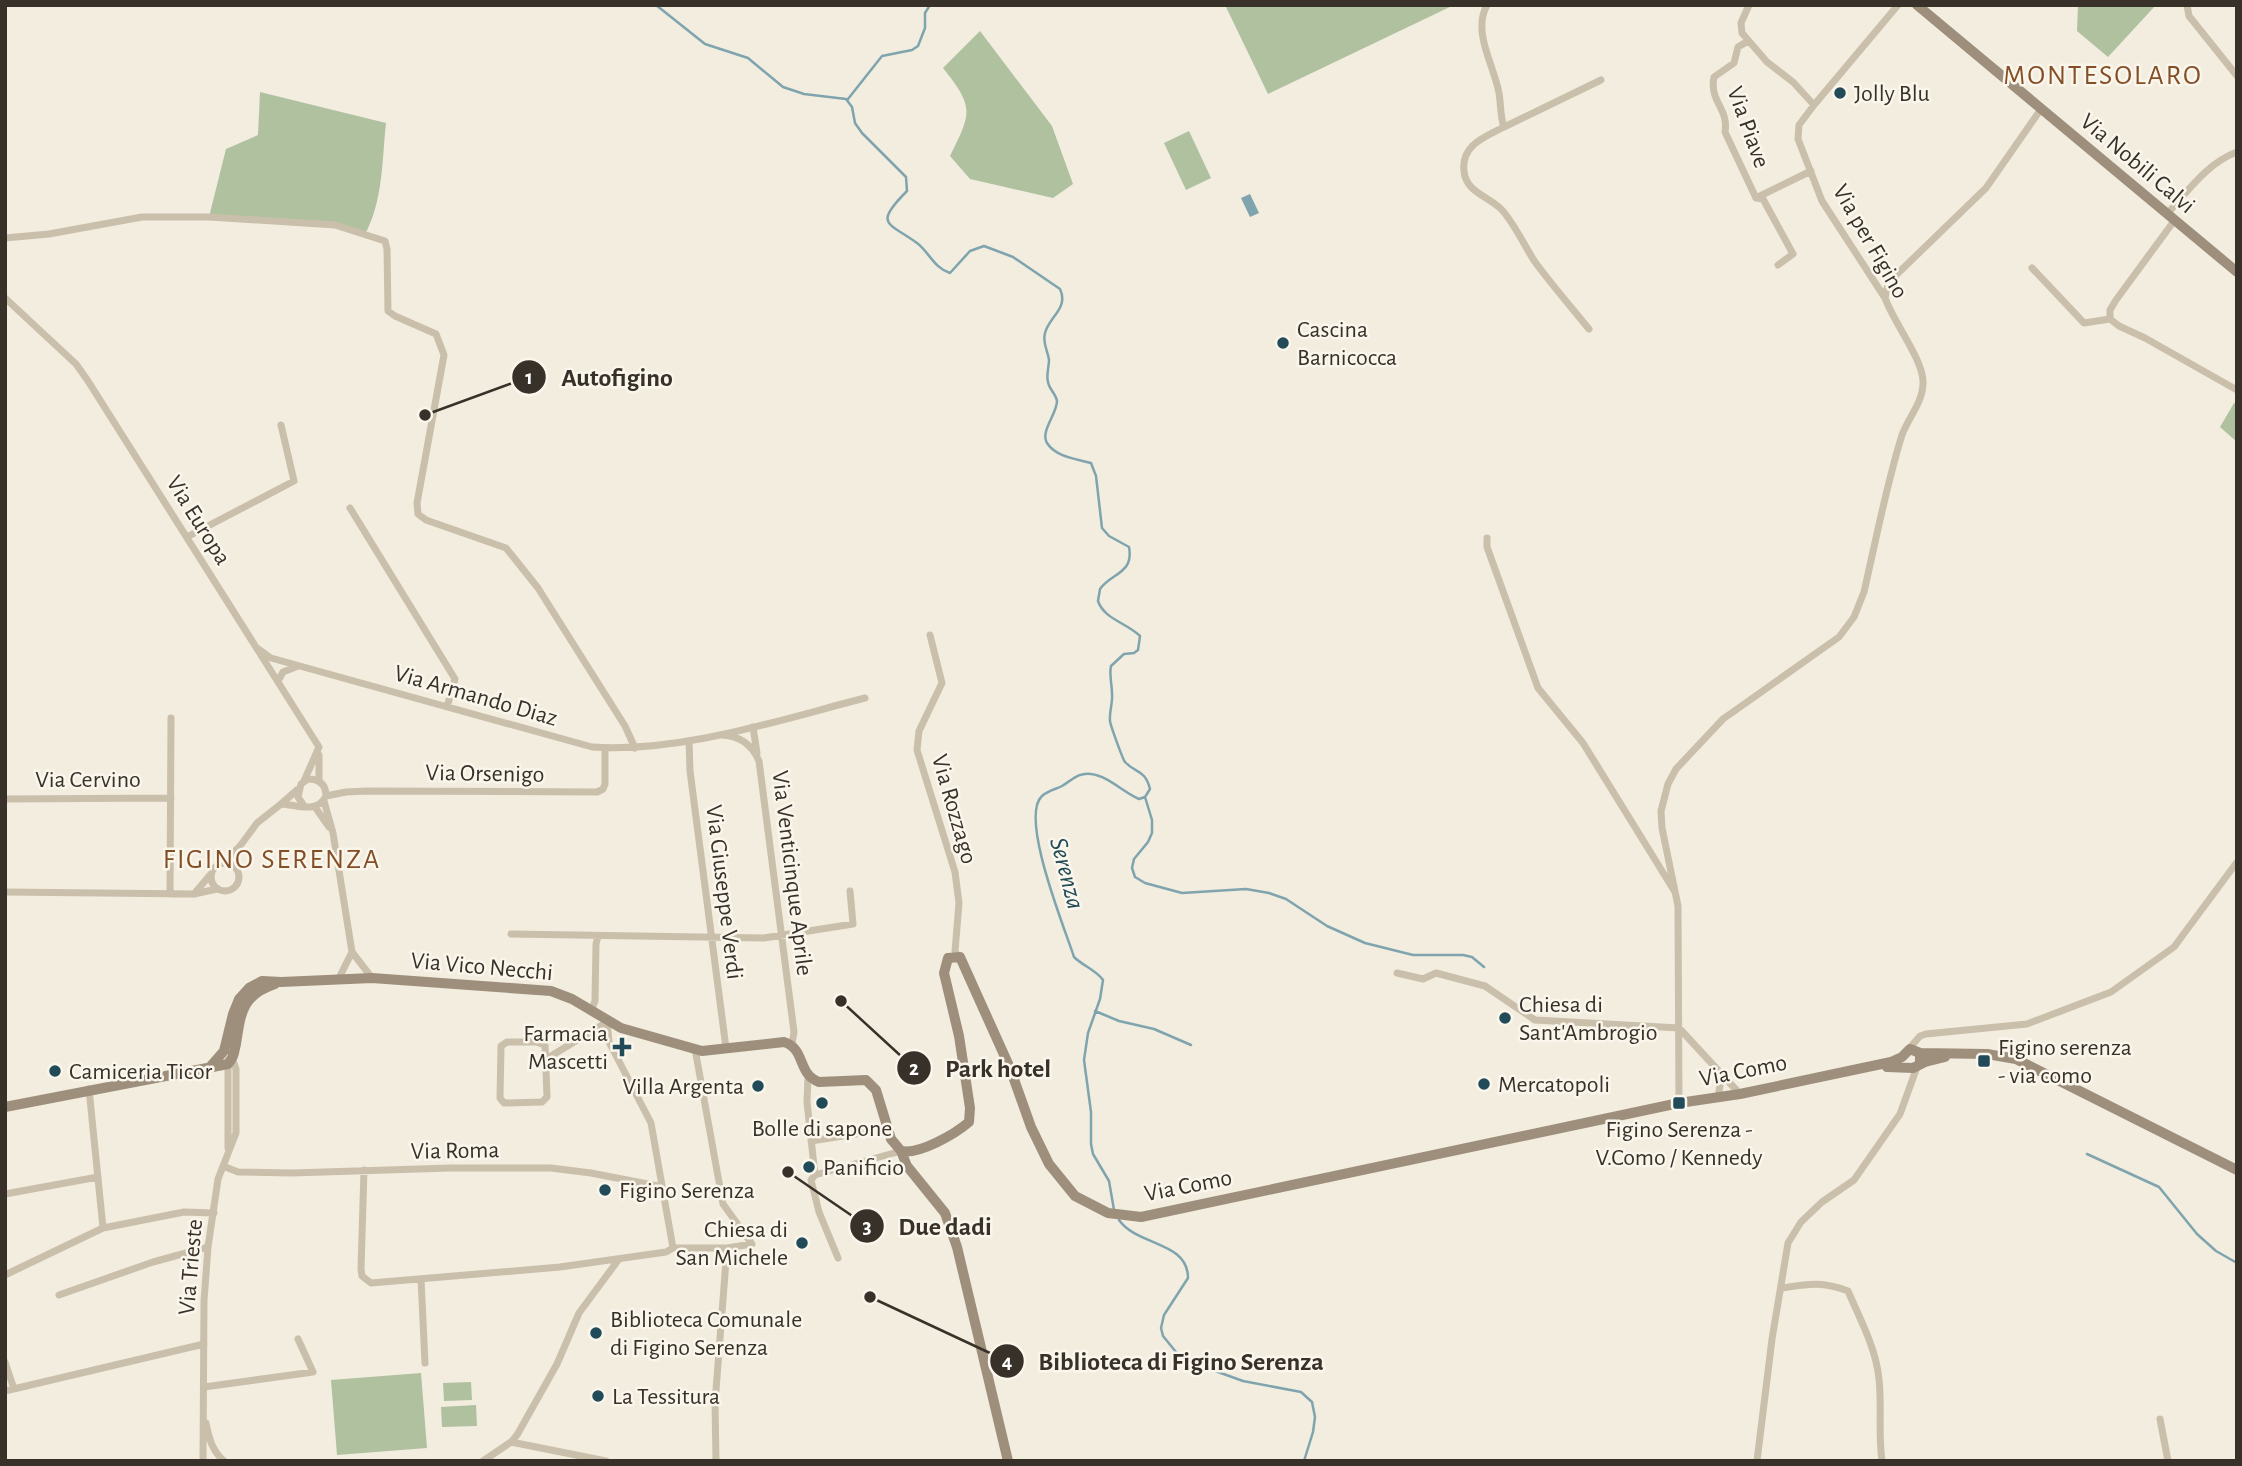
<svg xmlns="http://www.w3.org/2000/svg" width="2242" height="1466" font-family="'Alegreya Sans',sans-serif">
<rect width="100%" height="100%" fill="#f2eddf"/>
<path fill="#b0c1a0" d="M 1225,5 L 1454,5 L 1268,94 Z
M 2078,5 L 2156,5 L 2108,57 L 2077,31 Z
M 980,31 L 1052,126 L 1073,184 L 1053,198 L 970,179 L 950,156 C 972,112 974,107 943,68 Z
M 260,92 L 386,123 C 382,160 383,202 365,234 L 335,225 L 209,217 L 226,149 L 258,135 Z
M 1189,131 L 1211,178 L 1186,190 L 1164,143 Z
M 2234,403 L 2237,405 L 2237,442 L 2220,427 Z
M 421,1373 L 427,1448 L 337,1455 L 331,1380 Z
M 471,1382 L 472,1400 L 444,1401 L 443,1383 Z
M 476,1405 L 477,1426 L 442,1427 L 441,1407 Z"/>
<path fill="#7fa4ae" d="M 1250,194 L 1259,213 L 1250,217 L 1241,198 Z"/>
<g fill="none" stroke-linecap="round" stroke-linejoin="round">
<path stroke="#7fa4ae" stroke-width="2.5" d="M 656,5 L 705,44 L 748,58 L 783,87 L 804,94 L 846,99 L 852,107 L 855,123 L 862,133 L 906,177 L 907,191 C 873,225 888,222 917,243 C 929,252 934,268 950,273 L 970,251 L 984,246 L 1013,257 L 1060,289 C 1069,308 1049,317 1045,333 C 1042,343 1048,351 1049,360 C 1049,367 1046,375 1048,382 C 1049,389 1056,394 1057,401 C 1057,414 1040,431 1047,443 C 1056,457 1076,459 1091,463 L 1096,476 L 1102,528 L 1109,536 L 1129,547 C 1134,574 1111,573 1100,589 C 1100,590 1098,600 1098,601 C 1104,619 1127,623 1140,636 L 1138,650 L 1134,653 L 1124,654 L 1111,666 C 1109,675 1112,684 1112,694 C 1113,703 1109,712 1110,721 C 1110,724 1123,760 1125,762 C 1136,774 1145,769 1150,789 L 1145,797 L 1139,799 C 1123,792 1108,776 1091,774 C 1079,772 1072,780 1062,786 C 1056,789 1047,791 1042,796 C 1019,817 1065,929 1074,957 C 1083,966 1096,970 1103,980 L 1100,999 L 1088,1033 L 1084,1060 L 1091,1112 L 1091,1144 L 1093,1154 L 1109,1181 L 1114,1210
M 848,99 L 882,56 L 912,50 L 918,46 L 925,28 L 925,13 L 930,5
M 1145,797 L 1152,820 L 1152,833 L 1148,842 L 1134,859 L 1132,868 L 1135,877 L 1145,883 L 1182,893 L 1246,889 L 1269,893 L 1286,899 L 1327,926 L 1365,943 L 1413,955 L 1463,955 L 1472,957 L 1484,967
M 1095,1011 L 1119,1021 L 1154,1029 L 1191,1045
M 2087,1154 L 2159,1187 L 2197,1234 L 2216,1251 L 2237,1263
M 1119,1220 C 1137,1246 1188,1241 1188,1278 L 1164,1315 L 1161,1328 L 1163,1336 L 1176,1352 L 1193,1363 L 1243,1381 L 1301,1392 L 1312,1402 L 1315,1417 L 1313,1432 L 1304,1461"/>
<path stroke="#cabfab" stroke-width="7" d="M 1487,5 C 1472,32 1494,65 1499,93 C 1501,104 1500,116 1504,127 C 1485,137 1461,145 1464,171 C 1466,192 1486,195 1500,208 C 1512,219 1525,247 1535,262 C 1552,285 1571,307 1589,329
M 1749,5 L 1741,23 L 1742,33 L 1767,62 L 1793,82 L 1814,105
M 2187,5 L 2189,16 L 2237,76
M 1748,41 L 1738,47 L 1734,63 L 1714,77 C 1709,102 1729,108 1725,132 L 1756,198 L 1763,199 L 1793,254 L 1778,265
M 1504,127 L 1601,80
M 1758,197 L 1811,171
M 2167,214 C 2188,191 2207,163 2237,152
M 5,238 L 49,234 L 142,217 L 209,217 L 335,225 L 385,241 L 387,249 L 388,311 L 395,316 L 436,334 L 444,355 L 417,503 L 418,514 L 426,520 L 506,548 L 538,588 L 625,726 L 635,748
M 2032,268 L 2084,323 L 2110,319
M 5,298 L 76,364 L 88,381 L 319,747 L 304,781
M 1885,298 L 1887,288 L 1892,279 L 1986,188 L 2041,109
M 2110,319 L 2119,326 L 2145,338 L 2237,390
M 2110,319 L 2110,310 L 2116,300 L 2174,221
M 350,508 L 455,679 L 447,707
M 187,537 L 294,481 L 281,425
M 1487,538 L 1487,547 L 1538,688 L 1583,743 L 1675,892
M 930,635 L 942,683 L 919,731 L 917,750 L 955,872 L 959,903 L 955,951 L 958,957
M 257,648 L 271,658 L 592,747 C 681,753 779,720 865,698
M 278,681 L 283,672 L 298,666
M 753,727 L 757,753
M 722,735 C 740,736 752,744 759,761 L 794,1032 L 792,1044
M 689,741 L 690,771 L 726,1048
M 319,755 L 319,781
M 326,796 L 346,792 L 367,791 L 597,792 L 603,789 L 605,784 L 605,748
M 5,799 L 171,798
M 324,801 L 333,833 L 352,952 L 372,978
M 281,804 L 297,790
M 315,807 L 329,827
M 223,863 L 240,846 L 257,823 L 281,804 C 298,805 317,814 326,796 C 326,785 320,779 308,779 L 301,784 L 298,797 L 304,806
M211 877a14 14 0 1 1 28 0a14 14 0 1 1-28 0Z
M 5,892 L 194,894 L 217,889
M 170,894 L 171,718
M 194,894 L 210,875
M 511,934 L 764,938 L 853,924 L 850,891
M 1397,973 L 1423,979 L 1436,973 L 1485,986 L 1535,1020 L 1679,1028 L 1740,1094
M 338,980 L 352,952
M 591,1011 L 595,1001 L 596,944 L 598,936
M 507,1042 L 536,1042 L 545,1045 L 547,1097 L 542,1102 L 504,1103 L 500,1098 L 501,1046 Z
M 1907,1051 L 1920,1036 L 1926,1034 L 2027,1024 L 2111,992 L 2174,947 L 2237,862
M 546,1059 L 607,1022 L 609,1042 L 651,1123 L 673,1248 L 727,1248 L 752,1244 L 723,1204 L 695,1049
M 808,1077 L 807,1102 L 815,1175 L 811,1180 L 819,1212 L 838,1258
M 89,1089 L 103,1228
M 1718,1097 L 1722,1074
M 1679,1103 L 1678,906 L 1662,828 L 1661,811 L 1668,784 L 1676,769 L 1723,719 L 1839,637 L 1854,617 L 1864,592 C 1876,540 1886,486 1902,435 C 1908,418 1924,401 1923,381 C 1922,358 1894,323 1885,298 L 1822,201 L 1798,139 L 1799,125 L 1814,105 L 1898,5
M 811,1141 L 862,1133
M 228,1148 L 228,1062
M 223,1166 L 238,1172 L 292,1173 L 450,1168 L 551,1168 L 591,1173 L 658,1186 L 662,1189
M 364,1170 L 361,1269 L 362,1276 L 371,1283 L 560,1267 L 666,1252 L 673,1248
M 815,1175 L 901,1151
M 5,1194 L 98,1177
M 5,1275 L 103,1228 L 184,1212 L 214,1213
M 421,1279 L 425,1363
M 1782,1288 C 1808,1284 1822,1281 1848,1291 C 1860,1319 1876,1348 1879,1379 C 1882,1406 1878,1433 1882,1461
M 59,1295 L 153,1262 L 208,1247
M 5,1362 L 14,1389
M 204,1387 L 313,1372 L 298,1339
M 5,1391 L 204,1344
M 2160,1419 L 2168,1461
M 206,1423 C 209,1438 212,1451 224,1461
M 511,1442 L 606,1461
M 203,1461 L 204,1301 L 208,1247 L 218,1179 L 236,1133 L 236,1069 L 234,1063 L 228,1060
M 483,1461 L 511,1442 L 517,1435 L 557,1364 L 579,1313 L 619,1259
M 716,1461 L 715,1403 L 727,1248
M 1757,1461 L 1772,1339 L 1788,1243 L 1801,1222 L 1822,1202 L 1854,1180 L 1900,1114 L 1917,1067"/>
<path stroke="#9e8f7d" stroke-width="10" d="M 1917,5 L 2237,272
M 1920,1053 L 1987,1054 L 2016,1059 L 2237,1170
M 1887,1067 L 1913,1068 L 1925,1062 L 1945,1057
M 209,1068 L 224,1051 L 233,1014 L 239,999 L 249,988 L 262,981 L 281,982 L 372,978 L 551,991 L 572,999 L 621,1028 L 702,1051 L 784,1042 C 806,1049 797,1074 819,1082 L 866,1080 L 876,1090 L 891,1139 L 901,1151 L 907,1166 L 945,1213 L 957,1247 L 1008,1461
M 5,1107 L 228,1064 C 234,1058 234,1052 236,1044 C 241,1012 242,995 275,984
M 901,1151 C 919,1155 955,1134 969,1122 L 970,1108 L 959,1036 L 944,973 L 948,958 L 960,957 L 1010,1068 L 1031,1127 L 1049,1164 L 1075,1196 L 1108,1213 L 1141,1217 L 1679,1103 L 1740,1094 L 1891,1062 L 1902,1057 L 1910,1049 L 1920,1053 L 1920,1064"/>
</g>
<g fill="#214b58" stroke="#faf6ec" stroke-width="2.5">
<circle cx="1840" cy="93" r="7"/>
<circle cx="1283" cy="343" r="7"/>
<circle cx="1505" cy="1018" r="7"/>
<path d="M618.5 1036.5h7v7h7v7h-7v7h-7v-7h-7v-7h7z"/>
<rect x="1977" y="1054" width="14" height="14" rx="3.5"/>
<circle cx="55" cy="1071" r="7"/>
<circle cx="1484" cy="1084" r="7"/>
<circle cx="758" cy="1086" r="7"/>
<circle cx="822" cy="1103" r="7"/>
<rect x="1672" y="1096" width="14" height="14" rx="3.5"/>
<circle cx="809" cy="1167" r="7"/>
<circle cx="605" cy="1190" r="7"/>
<circle cx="802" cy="1243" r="7"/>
<circle cx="596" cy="1333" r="7"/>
<circle cx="598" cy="1396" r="7"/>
</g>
<g text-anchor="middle" stroke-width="5" stroke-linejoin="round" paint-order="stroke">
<g font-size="24" fill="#38312a" stroke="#faf6ec" text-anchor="start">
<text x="1854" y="101">Jolly Blu</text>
<text x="1297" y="337">Cascina<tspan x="1297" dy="28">Barnicocca</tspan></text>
<text x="1519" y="1012">Chiesa di<tspan x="1519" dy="28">Sant'Ambrogio</tspan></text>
<text x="608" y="1041" text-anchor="end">Farmacia<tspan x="608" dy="28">Mascetti</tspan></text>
<text x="1998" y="1055">Figino serenza<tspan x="1998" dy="28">- via como</tspan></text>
<text x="69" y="1079">Camiceria Ticor</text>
<text x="1498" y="1092">Mercatopoli</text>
<text x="744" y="1094" text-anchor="end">Villa Argenta</text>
<text x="822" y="1136" text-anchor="middle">Bolle di sapone</text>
<text x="1679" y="1137" text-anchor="middle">Figino Serenza -<tspan x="1679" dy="28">V.Como / Kennedy</tspan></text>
<text x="823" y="1175">Panificio</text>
<text x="619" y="1198">Figino Serenza</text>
<text x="788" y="1237" text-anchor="end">Chiesa di<tspan x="788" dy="28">San Michele</tspan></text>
<text x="610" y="1327">Biblioteca Comunale<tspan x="610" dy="28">di Figino Serenza</tspan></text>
<text x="612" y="1404">La Tessitura</text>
</g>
<g font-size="24" fill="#38312a" stroke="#faf6ec">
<text transform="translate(1749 127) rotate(70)" y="8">Via Piave</text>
<text transform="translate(2138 163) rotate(40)" y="8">Via Nobili Calvi</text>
<text transform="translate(1871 241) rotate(60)" y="8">Via per Figino</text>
<text transform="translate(199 520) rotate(58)" y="8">Via Europa</text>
<text transform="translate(476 695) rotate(16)" y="8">Via Armando Diaz</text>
<text transform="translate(485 773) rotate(1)" y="8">Via Orsenigo</text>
<text x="88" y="787">Via Cervino</text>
<text transform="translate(955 809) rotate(74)" y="8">Via Rozzago</text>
<text transform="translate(793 873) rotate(83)" y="8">Via Venticinque Aprile</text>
<text transform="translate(725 892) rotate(83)" y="8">Via Giuseppe Verdi</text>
<text transform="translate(482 966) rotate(5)" y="8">Via Vico Necchi</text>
<text transform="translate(1743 1070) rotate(-11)" y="8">Via Como</text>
<text transform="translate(455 1150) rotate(-1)" y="8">Via Roma</text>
<text transform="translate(1188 1185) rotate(-11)" y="8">Via Como</text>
<text transform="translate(190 1267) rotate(-85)" y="8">Via Trieste</text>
</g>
<g font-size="26" font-style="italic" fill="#214b58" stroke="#faf6ec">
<text transform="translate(1068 873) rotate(75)" y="9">Serenza</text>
</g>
<g font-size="28" letter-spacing="2" fill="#844e26" stroke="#faf6ec">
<text x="2103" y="84">MONTESOLARO</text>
<text x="272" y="868">FIGINO SERENZA</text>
</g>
</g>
<path fill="none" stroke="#38312a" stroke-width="2.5" d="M425 415L529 377M841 1001L914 1068M788 1172L867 1226M870 1297L1007 1361"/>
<g fill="#38312a" stroke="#faf6ec" stroke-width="2.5">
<circle cx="425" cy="415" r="7"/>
<circle cx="841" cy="1001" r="7"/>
<circle cx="788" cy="1172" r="7"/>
<circle cx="870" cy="1297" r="7"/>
<circle cx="529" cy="377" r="18"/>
<circle cx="914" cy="1068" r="18"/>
<circle cx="867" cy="1226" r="18"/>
<circle cx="1007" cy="1361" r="18"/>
</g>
<g font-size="21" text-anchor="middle" font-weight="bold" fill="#fff">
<text x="529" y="384">1</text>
<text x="914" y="1075">2</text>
<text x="867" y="1233">3</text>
<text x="1007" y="1368">4</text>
</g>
<g font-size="26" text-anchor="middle" font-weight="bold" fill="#38312a" stroke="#faf6ec" stroke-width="5" stroke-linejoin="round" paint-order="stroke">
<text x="617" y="386">Autofigino</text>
<text x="998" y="1077">Park hotel</text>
<text x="945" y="1235">Due dadi</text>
<text x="1181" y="1370">Biblioteca di Figino Serenza</text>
</g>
<rect width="2242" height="1466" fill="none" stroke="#38312a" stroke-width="14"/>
</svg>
